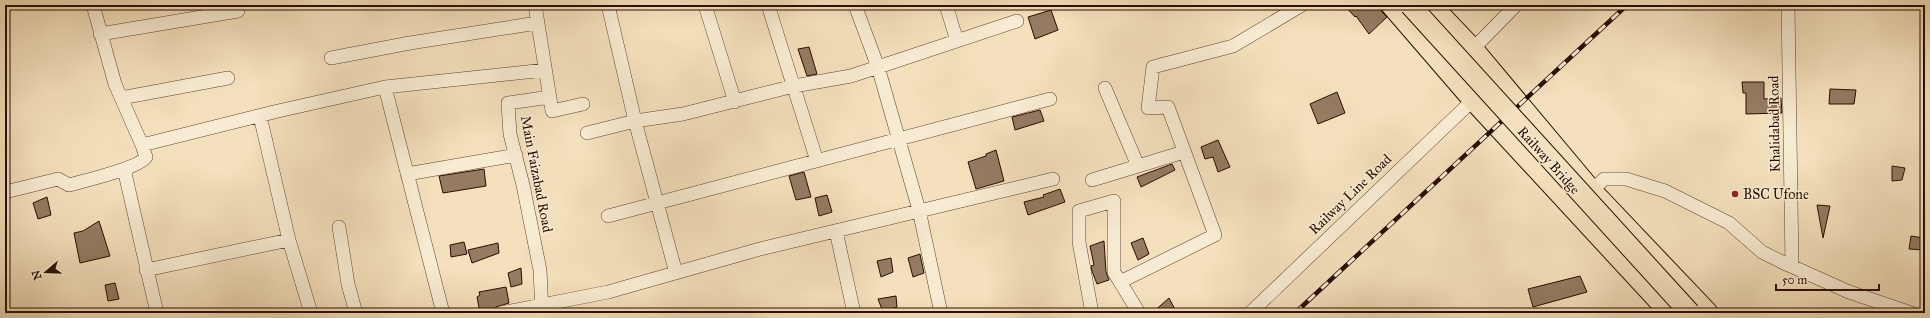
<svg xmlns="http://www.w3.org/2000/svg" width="1930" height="318" font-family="'IM FELL Great Primer',serif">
<rect width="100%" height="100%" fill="#f4e0bc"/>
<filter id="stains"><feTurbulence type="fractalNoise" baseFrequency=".005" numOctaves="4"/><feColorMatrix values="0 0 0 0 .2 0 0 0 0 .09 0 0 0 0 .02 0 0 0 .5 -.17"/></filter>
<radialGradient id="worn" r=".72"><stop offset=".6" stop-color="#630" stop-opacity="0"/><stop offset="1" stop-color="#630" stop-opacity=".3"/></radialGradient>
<path fill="#947b62" stroke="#2b0d00" d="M 1344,5 L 1380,5 L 1382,12 L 1387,17 L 1369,34 L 1356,16 L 1355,17 Z
M 1051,10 L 1058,30 L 1035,39 L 1028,17 Z
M 809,47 L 817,74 L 807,76 L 798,49 Z
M 1742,82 L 1764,82 L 1764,99 L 1781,98 L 1782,113 L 1746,114 L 1746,93 L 1743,93 Z
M 1830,89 L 1856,90 L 1854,104 L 1829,104 Z
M 1337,92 L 1345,113 L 1318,124 L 1310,104 Z
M 1040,110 L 1044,121 L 1015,130 L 1012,117 Z
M 1218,140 L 1230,167 L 1218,172 L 1213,157 L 1205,159 L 1201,147 Z
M 996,150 L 1004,181 L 976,189 L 968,162 L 986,156 L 986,154 Z
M 1172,164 L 1175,170 L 1141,187 L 1137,177 Z
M 1892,166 L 1905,168 L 1902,180 L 1892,181 Z
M 484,169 L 486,186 L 443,193 L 439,176 Z
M 804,172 L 811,197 L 796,200 L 789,176 Z
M 1060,189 L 1065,202 L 1028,215 L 1024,202 L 1044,197 L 1043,195 Z
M 827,195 L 832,212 L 819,216 L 815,198 Z
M 47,197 L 51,215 L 38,219 L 33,203 Z
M 1817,205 L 1830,206 L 1823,238 Z
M 99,221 L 110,256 L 80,263 L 74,233 L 83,231 Z
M 1911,236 L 1924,238 L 1923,250 L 1909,249 Z
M 1143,238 L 1149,254 L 1138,260 L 1131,243 Z
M 1104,241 L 1106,272 L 1109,280 L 1097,284 L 1092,271 L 1091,266 L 1094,265 L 1090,246 Z
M 464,242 L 467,254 L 451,257 L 450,245 Z
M 498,243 L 499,253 L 472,263 L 468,250 Z
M 920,254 L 924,273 L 913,277 L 908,258 Z
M 891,258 L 893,272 L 881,277 L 877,261 Z
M 521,268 L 522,284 L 511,287 L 508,273 Z
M 1580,276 L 1587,292 L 1533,307 L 1528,289 Z
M 115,283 L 119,299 L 108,301 L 105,285 Z
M 506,287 L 509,303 L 496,307 L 493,313 L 480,313 L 477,297 L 480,295 L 479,292 Z
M 896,296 L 897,307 L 883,312 L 878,299 Z
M 1169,298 L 1177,313 L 1152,313 Z"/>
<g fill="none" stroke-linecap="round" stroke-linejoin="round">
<g stroke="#5d422f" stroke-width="14">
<path id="street" d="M 535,5 L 552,111 L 583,104
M 608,5 L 635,121 L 676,273
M 705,5 L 735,102
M 768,5 L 817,161
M 855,5 L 878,67 L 919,210 L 941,313
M 946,5 L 957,41
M 1788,5 L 1792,266
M 100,34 L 238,11
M 1473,49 L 1516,5
M 331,58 L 410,43 L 537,23
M 385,87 L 443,313
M 1105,88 L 1138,166
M 121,98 L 228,78
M 260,116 L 289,240 L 311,313
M 587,133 L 635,121 L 683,114 L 794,86 L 851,76 L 1017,21
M 142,145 L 278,111 L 385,87 L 545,70
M 124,169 L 157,313
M 407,174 L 516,155
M 1092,180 L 1184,152
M 1592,191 L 1604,179 L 1626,179 L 1665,191 L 1729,223 L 1762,252 L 1782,262 L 1849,292 L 1911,313
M 5,192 L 58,179 L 69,185 C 84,181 139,168 146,157 L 142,145 L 115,84 L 93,5
M 608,216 L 1050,99
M 339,227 L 348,284 L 356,313
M 836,231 L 854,313
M 146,270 L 289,240
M 1120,282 L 1215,235 L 1168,107 L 1148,108 L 1153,67 L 1233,46 L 1302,5
M 501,313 L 608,292 L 760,249 L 1053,179
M 542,313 L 540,270 L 523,185 L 510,134 L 508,103 L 550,97
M 1092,313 L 1079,242 L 1079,211 L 1114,201 L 1114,272 L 1139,313
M 1250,313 L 1473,100"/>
</g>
<g stroke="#2b0d00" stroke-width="22">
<path id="primary" d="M 1391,5 L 1473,100 L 1670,313
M 1431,5 L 1473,49 L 1592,191 L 1708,313"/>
</g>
<use href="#street" stroke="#f8ebd3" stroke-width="13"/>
<use href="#primary" stroke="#f4e0bc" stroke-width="20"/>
<g stroke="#2b0d00" stroke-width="4.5">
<path id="rail" d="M 1295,313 L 1627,5"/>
</g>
<use href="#rail" stroke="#f8ebd3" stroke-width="3" stroke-dasharray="9" stroke-linecap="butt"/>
<g stroke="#2b0d00" stroke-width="22" stroke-linecap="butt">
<path id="primary-bridge" d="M 1410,5 L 1690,313"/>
</g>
<use href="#primary-bridge" stroke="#f4e0bc" stroke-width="20"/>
</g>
<circle fill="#8f2418" stroke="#f8ebd3" stroke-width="1.5" cx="1735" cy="194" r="4"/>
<g text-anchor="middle" stroke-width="3" stroke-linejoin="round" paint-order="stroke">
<g font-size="14" fill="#2b0d00" stroke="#f8ebd3">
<text transform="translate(1774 124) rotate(-91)" y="5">Khalidabad Road</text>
<text transform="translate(1549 160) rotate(48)" y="5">Railway Bridge</text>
<text transform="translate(537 174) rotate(79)" y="5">Main Faizabad Road</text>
<text transform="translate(1350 194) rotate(-44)" y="5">Railway Line Road</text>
</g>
<g font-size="14" fill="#2b0d00" stroke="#f8ebd3" text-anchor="start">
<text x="1743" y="199">BSC Ufone</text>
</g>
</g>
<rect width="1930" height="318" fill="none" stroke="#f4e0bc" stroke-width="20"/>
<rect x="6" y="6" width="1918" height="306" fill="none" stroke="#2b0d00" stroke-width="2"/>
<rect x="10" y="10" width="1910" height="298" fill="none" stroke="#2b0d00"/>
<g transform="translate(46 272) rotate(251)" stroke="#f8ebd3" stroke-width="3" paint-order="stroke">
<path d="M0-3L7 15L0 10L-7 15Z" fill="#2b0d00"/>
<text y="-6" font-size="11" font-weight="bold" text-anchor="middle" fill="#2b0d00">N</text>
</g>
<path d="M1776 284v6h103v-6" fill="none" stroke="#2b0d00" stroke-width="2"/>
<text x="1782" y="284" font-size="12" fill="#2b0d00" stroke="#f8ebd3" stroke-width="3" paint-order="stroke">50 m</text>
<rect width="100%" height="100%" filter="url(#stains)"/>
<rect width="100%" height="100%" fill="url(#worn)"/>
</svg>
